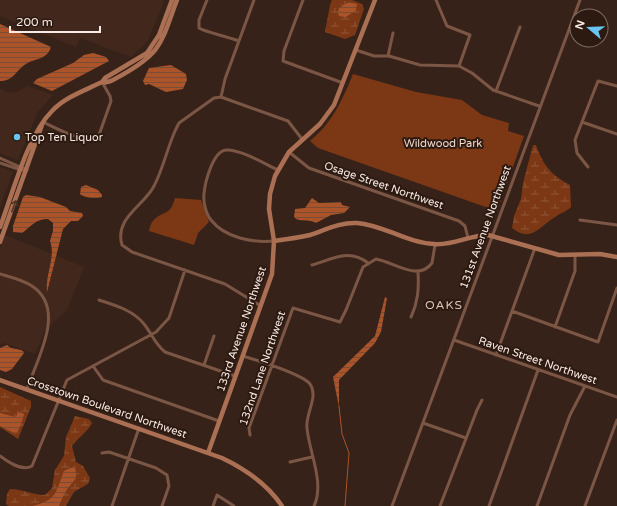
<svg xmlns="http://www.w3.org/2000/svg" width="617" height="506" font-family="'Varela Round',sans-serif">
<defs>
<pattern id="wetland-marsh" width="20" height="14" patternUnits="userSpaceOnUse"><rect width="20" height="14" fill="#7c3815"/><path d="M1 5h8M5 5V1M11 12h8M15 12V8" fill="none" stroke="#8f5537"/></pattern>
<pattern id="water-rules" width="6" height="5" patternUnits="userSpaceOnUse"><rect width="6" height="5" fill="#ac5429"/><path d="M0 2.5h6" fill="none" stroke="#7b4d36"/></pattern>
</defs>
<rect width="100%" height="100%" fill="#362219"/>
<path fill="#42281c" d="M 0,0 L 161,0 L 164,1 L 148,41 L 131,57 L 80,38 L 76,47 L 0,16 Z
M 28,86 L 53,95 L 37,113 L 18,160 L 0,153 L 0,89 L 9,93 L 16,92 Z
M 0,167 L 13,172 L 0,208 Z
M 5,235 L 84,267 L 67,310 L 45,330 L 35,354 L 4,343 L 0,345 L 0,248 Z"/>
<path fill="url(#wetland-marsh)" d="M 332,0 L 352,0 L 362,4 L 364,9 L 355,35 L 345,39 L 325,32 L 330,5 Z
M 533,145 L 536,145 C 543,165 551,175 570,185 L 571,207 C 566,212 560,213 555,217 C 539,227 531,243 512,228 L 514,216 L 521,199 L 523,183 Z
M 0,387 L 31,401 L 31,407 L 18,439 L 0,427 Z
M 75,416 L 89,419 L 92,423 C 90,429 77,439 72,446 L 76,462 L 83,466 L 90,478 L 88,484 L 74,492 L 66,506 L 9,506 L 6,504 L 7,494 L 10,489 C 23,489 32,495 45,495 L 52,488 L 55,470 L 64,456 L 66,437 Z"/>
<path fill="#7c3815" d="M 353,74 L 416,92 L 462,100 L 482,115 L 509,123 L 508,131 L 524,136 L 497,211 L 318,148 L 310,141 C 332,123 342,101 353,74 Z
M 175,198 L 201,200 L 209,222 L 198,233 L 194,245 L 149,231 C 152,213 166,216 171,208 C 173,205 174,201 175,198 Z"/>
<path fill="url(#water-rules)" d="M 349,2 L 357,4 L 356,10 L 346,17 L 339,16 L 338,13 L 339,8 Z
M 0,24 L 51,47 C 47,60 35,58 26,64 C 15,71 14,81 0,81 Z
M 93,53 L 106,57 L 109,61 L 52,91 L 33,83 L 37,79 L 73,63 L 84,55 Z
M 171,65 L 186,74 L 187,80 L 183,89 L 166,92 L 149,84 L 145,85 L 143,81 L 149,68 Z
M 86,185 L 98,190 L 102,195 L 102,197 C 96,199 85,198 80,194 L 81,187 Z
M 26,195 L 40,197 L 66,207 L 70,211 L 82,213 L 83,216 L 78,221 L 71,221 L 63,229 L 47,292 C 45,275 56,257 50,241 L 53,231 L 53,223 L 48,219 C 35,219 32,226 22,233 L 13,232 L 13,226 L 23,197 Z
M 312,198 L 319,203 L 341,202 L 342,205 L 350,207 L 344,213 L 331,215 L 316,223 C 307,218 299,223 294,217 L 295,209 L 305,208 Z
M 385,297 L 387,298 L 381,332 L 375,343 L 339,380 L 339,407 L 333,377 L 375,336 Z
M 7,345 C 12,350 17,348 23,351 L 24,353 L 12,369 L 6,372 L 0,370 L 0,348 Z
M 17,411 L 24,414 L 21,425 L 16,434 L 0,426 L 0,413 L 15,417 L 17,415 Z
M 75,466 L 76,478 L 65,492 L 59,506 L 33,506 C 57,500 56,492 64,471 Z"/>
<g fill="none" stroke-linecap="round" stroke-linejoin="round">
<path stroke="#ac5429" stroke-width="1" d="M 339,406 L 342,434 L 349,453 L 345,506"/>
<path stroke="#7c5645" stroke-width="3" d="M 207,0 L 199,20 L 199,28 C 203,31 231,38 239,41
M 303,0 L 284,51 L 283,61 L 343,83
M 436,0 L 447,26 L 470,35 L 459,66
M 356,50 L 374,56 L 389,56 L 420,65 L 459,66 L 472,73 L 493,90 L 539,106
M 388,56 L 393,33
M 496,91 L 520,27
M 221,97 L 225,79 L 254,0
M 43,122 C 56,128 88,146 99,135 L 111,101 L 110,96 L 102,82
M 582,122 L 617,134
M 289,152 L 309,168 L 459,221 L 465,226 L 468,238
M 0,158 L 27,170
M 0,163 L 21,170 L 27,170
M 588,167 L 577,153 L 575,140 L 598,81 L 617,86
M 580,220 L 617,225
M 274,241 C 253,243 225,238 211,220 C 206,214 203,202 204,194 C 205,182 213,151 226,150 C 240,149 265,164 278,170
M 312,265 C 333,259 349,248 368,263
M 0,274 C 10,277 23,280 32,286 C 67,309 37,359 27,389
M 99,300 C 114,305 133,310 144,324 C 152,334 155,344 165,352 L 235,376
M 261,306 L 225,284 L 132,252 L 122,245 C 114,218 144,206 154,186 C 163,169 167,149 175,131 L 179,123 L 214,98 L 221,97 L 288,121 L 302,139
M 512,311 L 598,342 L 617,288
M 411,317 C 418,302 419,289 418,272
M 555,327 L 575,271 L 575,255
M 454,340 L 617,397
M 496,355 L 535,248
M 243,356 C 256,360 302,374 310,384 C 319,397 305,414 307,428 C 309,452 325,483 314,506
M 204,365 L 214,336
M 93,366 L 103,380 L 219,421
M 423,423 L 466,438
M 250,435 L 249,428 L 293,308 L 340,322 L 346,310 L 363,267 L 376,259 C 394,262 418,282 432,263 L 435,245
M 102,453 L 109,452 L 156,468 L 167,475 L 169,486 L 162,506
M 0,456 C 8,462 22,472 32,466 L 67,380 L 156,332 L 169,318 L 185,270
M 290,462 L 312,457
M 112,506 L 139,428
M 213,506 L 217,495 L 234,506
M 392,506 L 580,0
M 440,506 L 477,410 L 482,400
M 489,506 L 538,370
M 537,506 L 570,415 L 585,386
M 585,506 L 617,420"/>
<path stroke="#ab6f53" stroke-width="4.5" d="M 102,82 C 109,84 116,78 122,75 C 163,52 161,42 177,0
M 0,227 C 13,193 27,136 52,111 C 65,97 86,90 102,82 L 105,78 L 147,53 L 159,35 L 172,0
M 274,241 C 286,239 298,238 310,235 C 325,230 341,222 357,223 C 384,225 407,243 434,244 C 453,246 469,235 488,235 L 559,255 L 600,254 L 617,257
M 0,242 L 43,122
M 0,380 L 222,458 C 245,469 268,485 282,506
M 208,453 L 272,274 L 274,241 L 269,209 L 270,194 L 275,176 L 289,152 L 320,124 L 334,105 L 375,0"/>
</g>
<defs><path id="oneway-shaft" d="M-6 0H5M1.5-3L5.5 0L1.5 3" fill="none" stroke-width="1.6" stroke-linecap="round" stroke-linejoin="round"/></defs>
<use stroke="#523324" href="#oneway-shaft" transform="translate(14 206) rotate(-70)"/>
<circle fill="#68c4f0" stroke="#2c1910" stroke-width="1.5" cx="17" cy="137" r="4"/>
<g text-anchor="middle" stroke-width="4" stroke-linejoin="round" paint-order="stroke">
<g font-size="11" fill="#f8eae4" stroke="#2c1910" text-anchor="start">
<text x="25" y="141">Top Ten Liquor</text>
</g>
<g font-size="11" fill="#f3dacf" stroke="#2c1910">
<text x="443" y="147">Wildwood Park</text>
</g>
<g font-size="11" fill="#f8eae4" stroke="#2c1910">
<text transform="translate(384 185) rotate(19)" y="4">Osage Street Northwest</text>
<text transform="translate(485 227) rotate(-70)" y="4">131st Avenue Northwest</text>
<text transform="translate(241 329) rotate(-71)" y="4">133rd Avenue Northwest</text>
<text transform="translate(538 360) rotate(19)" y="4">Raven Street Northwest</text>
<text transform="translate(262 368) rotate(-71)" y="4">132nd Lane Northwest</text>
<text transform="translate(107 407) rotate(19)" y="4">Crosstown Boulevard Northwest</text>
</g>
<g font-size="12" letter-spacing="1" fill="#e1c6ba" stroke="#2c1910">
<text x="444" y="309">OAKS</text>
</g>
</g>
<g transform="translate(589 28) rotate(289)"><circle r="19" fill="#2c1910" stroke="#7e6d65"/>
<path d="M0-3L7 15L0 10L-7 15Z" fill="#68c4f0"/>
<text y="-6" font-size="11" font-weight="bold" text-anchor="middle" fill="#f8eae4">N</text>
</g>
<path d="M10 26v6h90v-6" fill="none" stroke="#f8eae4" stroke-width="2"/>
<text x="16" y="26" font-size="12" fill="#f8eae4" stroke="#2c1910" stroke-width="3" paint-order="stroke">200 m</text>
</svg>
